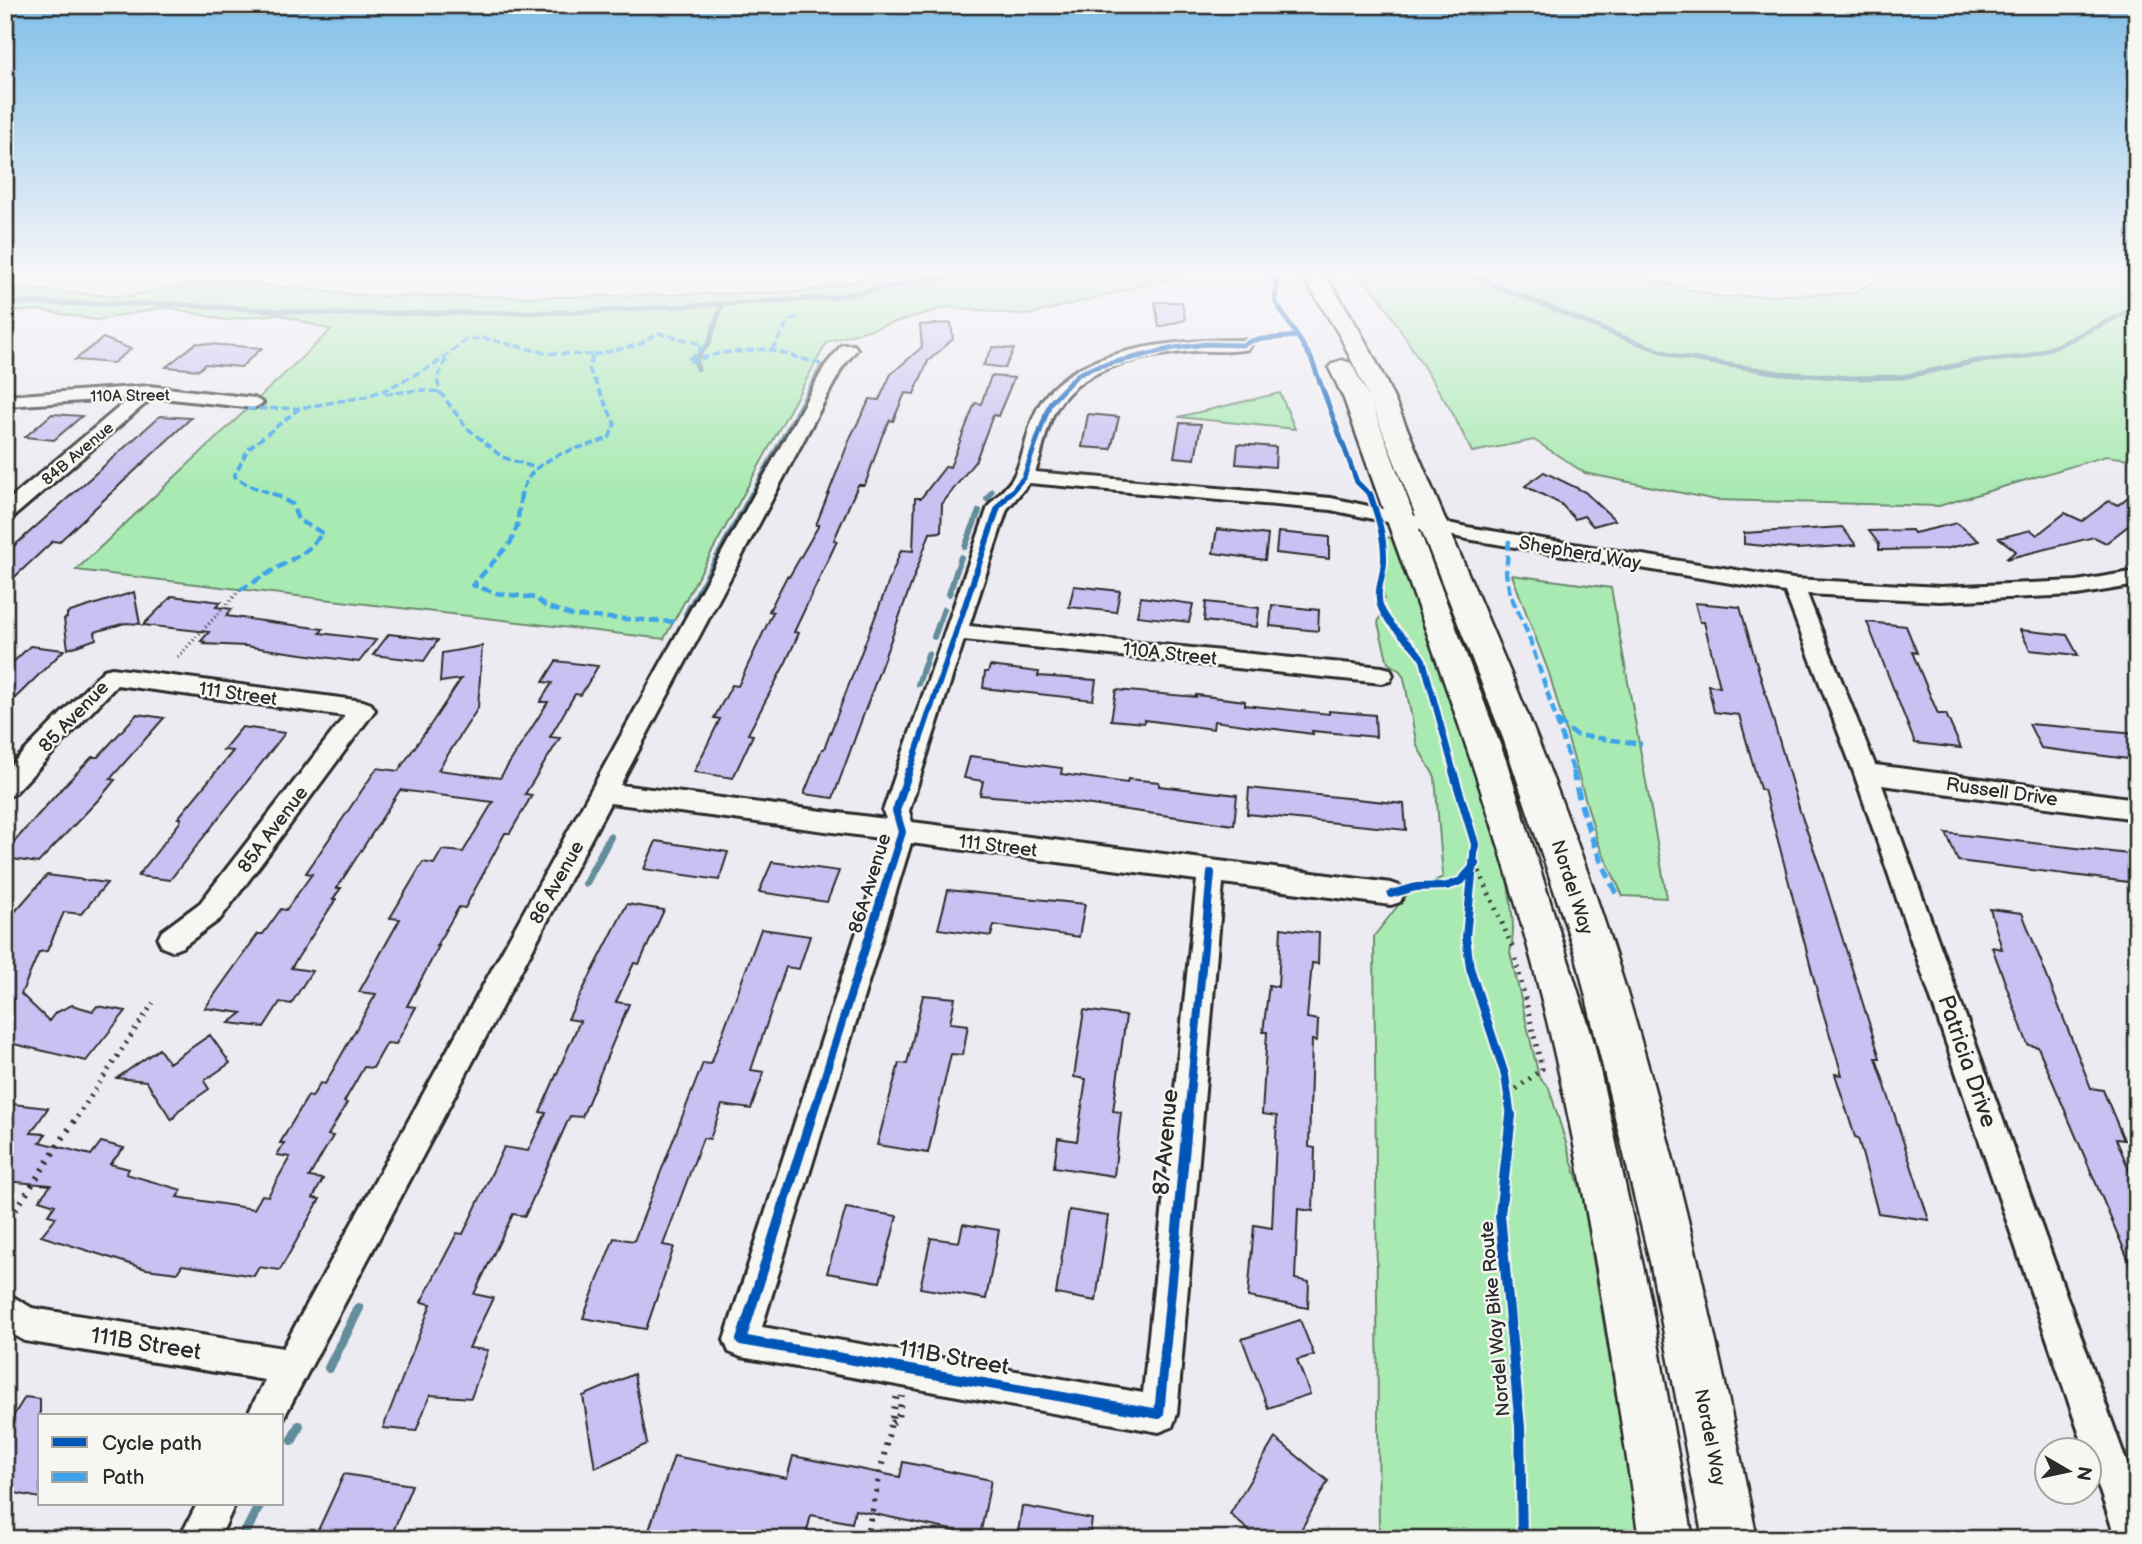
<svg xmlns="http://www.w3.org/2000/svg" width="2142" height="1544" font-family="'Balsamiq Sans',sans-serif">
<rect width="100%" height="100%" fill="#edebf2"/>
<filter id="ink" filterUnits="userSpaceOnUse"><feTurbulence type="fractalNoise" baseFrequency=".0143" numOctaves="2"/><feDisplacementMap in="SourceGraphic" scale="14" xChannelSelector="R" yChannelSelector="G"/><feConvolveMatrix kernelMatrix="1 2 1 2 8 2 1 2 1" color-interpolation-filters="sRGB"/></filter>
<g filter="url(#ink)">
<path fill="#a9eab2" stroke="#6a8a6e" stroke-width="2" d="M 906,272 L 1191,273 L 1028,315 L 947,307 L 827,342 L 664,639 L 76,570 L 331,330 L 278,314 L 225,320 L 167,307 L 96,320 L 40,310 L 5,312 L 5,292 L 24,289 L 122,297 L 217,280 L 367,296 L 569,297 L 799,292 Z
M 1358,272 L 1617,272 L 1721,297 L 1854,293 L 1889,272 L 2137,272 L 2137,460 L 2106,456 L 1939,506 L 1716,500 L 1585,473 L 1534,440 L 1472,452 L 1452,412 L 1379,296 Z
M 1280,393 L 1295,429 L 1178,417 Z
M 1384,537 L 1391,538 C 1421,613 1532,886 1510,952 L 1539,1077 L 1549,1088 L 1583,1198 L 1639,1539 L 1379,1539 L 1374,936 L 1408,893 L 1443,877 L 1435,777 L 1417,746 L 1404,678 L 1400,671 L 1388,663 L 1378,623 L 1384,603 L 1383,589 L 1387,572 Z
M 1512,575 L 1611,588 L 1667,898 L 1623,896 L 1598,843 L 1549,673 Z"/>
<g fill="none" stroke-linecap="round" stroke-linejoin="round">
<path stroke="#628e9c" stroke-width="5" d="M 1464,272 L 1614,334 L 1678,357 L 1780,373 L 1853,378 L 1903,377 L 1977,361 L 2025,357 L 2059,345 L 2137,307
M 5,303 L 166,304 L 335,314 L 581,312 L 829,298 L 971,272
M 698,369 L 695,360 L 709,343 L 722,304
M 751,496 L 822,366
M 989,496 L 992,491"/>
<path stroke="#628e9c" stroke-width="6" d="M 987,499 L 990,494
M 965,547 L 979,511
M 949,594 L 961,557
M 686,614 L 752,494
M 934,637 L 944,609
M 918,684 L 928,654"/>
<path stroke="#628e9c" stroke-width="8" d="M 586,883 L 610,837"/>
<path stroke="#628e9c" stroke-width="10" d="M 329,1368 L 359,1308
M 292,1440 L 299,1426
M 242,1539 L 260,1504"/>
</g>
<path fill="#cac0f2" stroke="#2b2b2b" stroke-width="2" d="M 1155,302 L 1182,302 L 1185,320 L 1159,327 Z
M 951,323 L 953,339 L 928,361 L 914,394 L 905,393 L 893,421 L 890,420 L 882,436 L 865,485 L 858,485 L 834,540 L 837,541 L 794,632 L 799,633 L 786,662 L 748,734 L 753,735 L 733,778 L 694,772 L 720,719 L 714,718 L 732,685 L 738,686 L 773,612 L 769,611 L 787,576 L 789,577 L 819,525 L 816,525 L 851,436 L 870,399 L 879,400 L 891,374 L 922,347 L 920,325 Z
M 103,338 L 131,349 L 113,363 L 75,360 Z
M 196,343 L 262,348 L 241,367 L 205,364 L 199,370 L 166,367 Z
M 993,347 L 1014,349 L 1005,368 L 983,365 Z
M 991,376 L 1014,378 L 998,416 L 993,415 L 976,460 L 942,504 L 941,532 L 930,533 L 833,798 L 804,794 L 822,749 L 824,749 L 901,550 L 913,551 L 915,498 L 921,498 L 946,466 L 950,467 L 975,403 L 981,404 Z
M 52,414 L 82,416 L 54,440 L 25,437 Z
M 1088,414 L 1119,417 L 1111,449 L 1082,447 Z
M 160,416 L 191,418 L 59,542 L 53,541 L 5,586 L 5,554 Z
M 1180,423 L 1201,424 L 1195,459 L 1174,457 Z
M 1238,444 L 1276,447 L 1275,467 L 1236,464 Z
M 1544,472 L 1585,492 L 1615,520 L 1593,526 L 1584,516 L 1575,519 L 1561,504 L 1525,486 Z
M 2137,490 L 2137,519 L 2106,543 L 2094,537 L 2006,559 L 2016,551 L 1999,538 L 2031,530 L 2037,535 L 2065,513 L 2082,521 L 2109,501 L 2118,505 Z
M 1957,523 L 1979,541 L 1945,549 L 1879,550 L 1879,544 L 1869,531 L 1912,530 L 1914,533 Z
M 1842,527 L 1856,545 L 1797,549 L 1744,544 L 1744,533 Z
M 1217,529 L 1268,535 L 1265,560 L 1213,553 Z
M 1278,532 L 1329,537 L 1329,559 L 1276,553 Z
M 1074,586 L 1120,591 L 1116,612 L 1069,607 Z
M 134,592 L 140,624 L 125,623 L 95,632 L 96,639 L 68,649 L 64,619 L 67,618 L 67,613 Z
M 172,596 L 221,602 L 216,607 L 232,609 L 226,616 L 323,629 L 320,633 L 376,640 L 359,662 L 245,646 L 204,644 L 206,642 L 201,641 L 209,632 L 143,625 Z
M 1141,597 L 1193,604 L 1189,622 L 1137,616 Z
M 1206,602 L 1259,608 L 1257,627 L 1204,621 Z
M 1695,603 L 1740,607 L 1800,811 L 1821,870 L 1880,1058 L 1876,1058 L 1929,1220 L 1878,1213 L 1858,1138 L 1855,1137 L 1835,1074 L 1842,1075 L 1819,999 L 1780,848 L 1764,790 L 1760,789 L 1739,715 L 1714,712 L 1708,685 L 1720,687 L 1704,622 L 1700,622 Z
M 1272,605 L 1319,610 L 1318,631 L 1270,626 Z
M 1867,622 L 1906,626 L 1917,653 L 1912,652 L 1938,714 L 1946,714 L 1961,748 L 1915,743 Z
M 2020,630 L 2067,635 L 2078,655 L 2030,650 Z
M 389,634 L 438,640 L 424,661 L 373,655 Z
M 30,646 L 64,650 L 5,708 L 5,670 Z
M 482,646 L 478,708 L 438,770 L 500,778 L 548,702 L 540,702 L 552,683 L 543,682 L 556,661 L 598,666 L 581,695 L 575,694 L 550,737 L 560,738 L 525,794 L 532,795 L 510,833 L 505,833 L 465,908 L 459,907 L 436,946 L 439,946 L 407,1006 L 416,1007 L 396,1044 L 387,1043 L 373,1068 L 364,1067 L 344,1102 L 347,1103 L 328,1135 L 333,1136 L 309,1177 L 323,1179 L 313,1198 L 320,1199 L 280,1270 L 259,1267 L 254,1276 L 182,1265 L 177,1273 L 146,1269 L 41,1236 L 56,1217 L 48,1215 L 55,1205 L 39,1200 L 51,1185 L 5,1181 L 5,1103 L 48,1108 L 31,1133 L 46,1134 L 40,1142 L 91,1155 L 101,1142 L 124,1148 L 110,1164 L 129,1169 L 126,1174 L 182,1190 L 177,1197 L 254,1209 L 262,1195 L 268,1196 L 290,1157 L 277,1155 L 284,1143 L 280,1143 L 308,1096 L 312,1097 L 320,1083 L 325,1084 L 376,994 L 359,992 L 400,919 L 390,918 L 423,862 L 434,864 L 442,850 L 463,852 L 493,802 L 400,790 L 337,888 L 341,888 L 333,899 L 336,899 L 291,968 L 312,971 L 291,1004 L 280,1002 L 264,1027 L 229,1023 L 242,1013 L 205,1008 L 258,934 L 263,934 L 281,909 L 286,910 L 312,874 L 306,873 L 377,768 L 398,771 L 431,724 L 461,679 L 440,682 L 442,653 Z
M 990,666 L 1039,672 L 1038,676 L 1096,680 L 1093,700 L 983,688 L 985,672 L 988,672 Z
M 1116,690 L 1196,697 L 1196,695 L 1245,701 L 1245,705 L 1329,714 L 1329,711 L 1375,715 L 1376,737 L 1312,731 L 1313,734 L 1214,721 L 1213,729 L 1144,720 L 1144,723 L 1111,720 Z
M 137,714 L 164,718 L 110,779 L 115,780 L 100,798 L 38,863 L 5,858 L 5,852 L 63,787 L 92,757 L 98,757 Z
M 2029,724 L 2137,733 L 2137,760 L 2041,748 Z
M 242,727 L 285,733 L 170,880 L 138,876 L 180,822 L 181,818 L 178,818 L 233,751 L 223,750 Z
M 970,756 L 1062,768 L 1061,774 L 1127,783 L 1128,779 L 1159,782 L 1159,786 L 1237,795 L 1234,825 L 1077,803 L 980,795 L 983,781 L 964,778 Z
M 1249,788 L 1404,804 L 1406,830 L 1247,814 Z
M 1946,833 L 2137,855 L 2137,883 L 1958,861 Z
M 656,841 L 728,852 L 719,880 L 644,869 Z
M 772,862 L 839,871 L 827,902 L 759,892 Z
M 47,875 L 107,883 L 81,914 L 64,912 L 47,951 L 39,952 L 21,994 L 49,1021 L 55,1013 L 72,1005 L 93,1011 L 97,1006 L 126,1011 L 86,1061 L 5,1042 L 5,923 Z
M 948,890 L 1085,904 L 1079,937 L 994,925 L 991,936 L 938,929 Z
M 627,904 L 664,910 L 639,964 L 634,963 L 616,1002 L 629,1004 L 582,1117 L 570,1116 L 525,1216 L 513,1214 L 474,1294 L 493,1298 L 469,1348 L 488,1350 L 471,1398 L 430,1395 L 416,1431 L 383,1428 L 431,1304 L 421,1302 L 457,1233 L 463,1234 L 504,1147 L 528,1151 L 546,1113 L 540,1112 L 580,1021 L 568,1019 Z
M 1990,909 L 2022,913 L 2091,1088 L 2103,1090 L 2124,1140 L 2116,1139 L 2137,1188 L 2137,1280 L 2038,1047 L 2028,1045 L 1992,947 L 2002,949 Z
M 1281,928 L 1319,933 L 1318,964 L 1312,963 L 1307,1018 L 1318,1020 L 1317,1041 L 1312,1040 L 1309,1147 L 1315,1148 L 1313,1211 L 1298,1209 L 1295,1279 L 1309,1282 L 1308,1308 L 1248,1297 L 1254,1225 L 1272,1228 L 1277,1116 L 1262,1114 L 1267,1032 L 1263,1032 L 1269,985 L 1278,987 Z
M 761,929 L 810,936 L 799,969 L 786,967 L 751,1070 L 764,1072 L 751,1109 L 722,1105 L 710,1139 L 703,1138 L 663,1245 L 674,1247 L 646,1329 L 583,1318 L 614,1238 L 634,1241 L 703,1063 L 711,1064 Z
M 923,995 L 955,998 L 950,1023 L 968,1025 L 963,1055 L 951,1054 L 928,1153 L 877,1145 L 899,1063 L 907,1064 Z
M 1084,1010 L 1126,1016 L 1113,1111 L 1121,1112 L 1114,1176 L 1054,1167 L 1058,1138 L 1077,1141 L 1086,1079 L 1074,1077 Z
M 210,1035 L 230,1063 L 204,1081 L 209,1089 L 179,1110 L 172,1120 L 146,1081 L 117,1078 L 159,1049 L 169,1063 Z
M 846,1208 L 897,1216 L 880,1282 L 827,1273 Z
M 1069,1210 L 1108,1216 L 1096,1301 L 1056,1294 Z
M 963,1224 L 999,1230 L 986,1299 L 920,1288 L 931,1238 L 959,1242 Z
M 1300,1320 L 1314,1355 L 1297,1360 L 1310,1394 L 1268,1408 L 1242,1339 Z
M 634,1374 L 647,1444 L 595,1468 L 583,1396 Z
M 25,1397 L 40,1399 L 40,1498 L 5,1491 L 5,1416 L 12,1418 Z
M 1275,1438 L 1328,1481 L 1296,1539 L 1258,1539 L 1230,1514 Z
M 674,1456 L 787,1478 L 793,1456 L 900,1477 L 903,1462 L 991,1480 L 980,1536 L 855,1510 L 852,1523 L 811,1515 L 805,1539 L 646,1539 Z
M 344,1474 L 412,1485 L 390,1539 L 314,1539 Z
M 1022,1506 L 1092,1519 L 1089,1539 L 1017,1539 Z"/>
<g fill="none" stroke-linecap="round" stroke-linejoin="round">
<g stroke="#2b2b2b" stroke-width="6">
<path id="minor" d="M 1242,340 L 1248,341 L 1251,345 L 1248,349 C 1231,353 1212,350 1194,351 C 1149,355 1085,364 1058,406 C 1045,425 1044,451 1035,472 L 1331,498 L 1467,527 L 1793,579 L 1940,587 L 2077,581 L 2137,571 L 2137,585 L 2077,595 L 1940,601 L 1807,594 L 1875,765 L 2137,799 L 2137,819 L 1882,785 L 2137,1491 L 2137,1539 L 2116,1539 L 2090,1461 L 2090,1450 L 2085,1450 L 1854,773 L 1785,592 L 1467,539 L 1331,510 L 1029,483 L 1007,509 L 969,626 L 1382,667 L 1390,669 L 1393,675 L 1390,681 L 1382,683 L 964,640 L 909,811 L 912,822 L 1391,883 L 1400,886 L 1404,894 L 1400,902 L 1391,905 L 1223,883 L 1177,1414 L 1172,1427 L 1159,1432 L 741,1357 L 729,1352 L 724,1340 L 887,839 L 610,803 L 282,1421 L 282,1416 L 247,1416 L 265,1380 L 25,1341 L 5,1330 L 5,1292 L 32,1308 L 283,1348 L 825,366 L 842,345 L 854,345 L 857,349 L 842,368 L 620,785 L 886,819 L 883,811 L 988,507 C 996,495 1009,487 1015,474 C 1026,452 1027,425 1040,404 C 1075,346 1182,340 1242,340 ZM 911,843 L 1197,880 L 1143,1393 L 762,1327 Z
M 149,386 L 254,398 L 263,403 L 254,408 L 153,397 L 12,518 L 5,520 L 5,503 L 130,398 L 5,406 L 5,396 Z
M 112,668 L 363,701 L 371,704 L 375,710 L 220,919 L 182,947 L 172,951 L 162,947 L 158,939 L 162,931 L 200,903 L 345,716 L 117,685 L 14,794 L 5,797 L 5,771 L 104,670 Z
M 197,1504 L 235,1504 L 219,1539 L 179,1539 Z"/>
</g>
<g stroke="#2b2b2b" stroke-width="5">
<path id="secondary" d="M 1300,272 L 1322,272 C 1384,357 1417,455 1458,550 C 1516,683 1571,816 1615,954 C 1675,1145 1718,1343 1757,1539 L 1703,1539 L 1651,1266 L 1576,956 L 1503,738 L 1370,399 L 1507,763 L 1594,1043 L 1650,1298 L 1693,1539 L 1639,1539 C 1614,1373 1590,1206 1552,1042 C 1501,822 1418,612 1344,399 L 1329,368 L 1333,363 L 1342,360 L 1351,363 L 1370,399 L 1340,336 Z"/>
</g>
<path stroke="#2b2b2b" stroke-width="3.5" stroke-dasharray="1 3.5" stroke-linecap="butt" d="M 178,657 L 240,590"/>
<path stroke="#2b2b2b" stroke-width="5" stroke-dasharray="2 6" stroke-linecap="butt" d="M 1476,864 L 1513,948
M 1510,1094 L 1542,1069 L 1515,956
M 77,1117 L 153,1003"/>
<path stroke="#2b2b2b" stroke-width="6" stroke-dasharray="2.5 7" stroke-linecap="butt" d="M 5,1226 L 78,1115
M 892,1423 L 898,1418 L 902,1396
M 866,1539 L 897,1395"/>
<use href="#minor" fill="#f6f6f2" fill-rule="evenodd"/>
<use href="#secondary" fill="#f6f6f2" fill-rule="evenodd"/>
<path stroke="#3ea3eb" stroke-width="3.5" stroke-dasharray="8 3.5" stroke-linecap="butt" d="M 772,350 L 788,322 L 798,317
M 593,355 L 638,345 L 659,333 L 701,344 L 700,351 L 689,359 L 689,362 L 721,353 L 767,349 L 824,365
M 446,359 L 437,379 L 440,392 L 466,427 L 502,457 L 536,468
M 385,394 L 419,390 L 440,392
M 247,409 L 300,408
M 279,496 L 248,485 L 234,476 L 248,449 L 300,408 L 364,397 L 385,390 L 434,365 L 466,340 L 484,338 L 545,353 L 593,355 L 589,369 L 615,424 L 609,438 C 576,451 530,454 521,496"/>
<path stroke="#3ea3eb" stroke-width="4.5" stroke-dasharray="10 4.5" stroke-linecap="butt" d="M 521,494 L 517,526 L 511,542 L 473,585 L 496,593 L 536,598 L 545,606 L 574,616 L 678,622
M 1509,540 L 1506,573 L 1510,594 L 1528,634 L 1574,773
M 240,590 L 306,551 L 323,533 L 298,520 L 292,504 L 274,494
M 1558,721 L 1576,735 L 1642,744"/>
<path stroke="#3ea3eb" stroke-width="6" stroke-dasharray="11 6" stroke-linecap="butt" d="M 1573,771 C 1583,817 1597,857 1619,898"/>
<g stroke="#f6f6f2" stroke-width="9">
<path id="cycleway-far3" d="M 1271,272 L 1277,284 L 1275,301 L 1311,358 L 1357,482 L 1371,496
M 1008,496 L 1024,477 L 1050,403 L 1077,375 L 1095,367 L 1174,348 L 1206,344 L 1242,345 L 1254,340 L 1297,336"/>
</g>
<g stroke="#f6f6f2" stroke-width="10">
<path id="cycleway-far2" d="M 1370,494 C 1378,517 1385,538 1384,563 C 1383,576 1376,591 1380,605 C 1387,627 1412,640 1423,660 L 1454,773
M 909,773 L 998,507 L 1009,494"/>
</g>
<g stroke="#f6f6f2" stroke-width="12">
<path id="cycleway-far1" d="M 1453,771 L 1475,844 L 1466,937 L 1470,968 L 1505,1075 L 1511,1117
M 1391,894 L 1416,887 L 1447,886 L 1461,881 L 1476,864
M 812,1117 L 902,832 L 896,811 L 909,771
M 1188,1117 L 1211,873"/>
</g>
<g stroke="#f6f6f2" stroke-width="14">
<path id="cycleway" d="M 812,1115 L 741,1340 L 1159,1414 L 1188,1115
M 1511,1115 L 1500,1215 L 1520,1427 L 1522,1539"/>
</g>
<use href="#cycleway-far3" stroke="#0057b8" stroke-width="5"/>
<use href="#cycleway-far2" stroke="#0057b8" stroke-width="6"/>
<use href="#cycleway-far1" stroke="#0057b8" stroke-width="8"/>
<use href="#cycleway" stroke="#0057b8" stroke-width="10"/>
</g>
</g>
<linearGradient id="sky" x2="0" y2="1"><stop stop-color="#81bfe8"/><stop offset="0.56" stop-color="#f7f6f9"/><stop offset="1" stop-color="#f7f6f9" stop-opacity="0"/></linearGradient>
<rect width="2142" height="488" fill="url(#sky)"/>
<g text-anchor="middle" stroke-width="5" stroke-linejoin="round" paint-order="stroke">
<g font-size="16" fill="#2b2b2b" stroke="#f6f6f2">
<text transform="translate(130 395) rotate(-1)" y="6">110A Street</text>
<text transform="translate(77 453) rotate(-40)" y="6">84B Avenue</text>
</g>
<g font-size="19" fill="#2b2b2b" stroke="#f6f6f2">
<text transform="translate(1580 552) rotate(10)" y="7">Shepherd Way</text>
<text transform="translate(1170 653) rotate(6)" y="7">110A Street</text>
<text transform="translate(238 693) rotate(8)" y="7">111 Street</text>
<text transform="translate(73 716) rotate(-46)" y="7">85 Avenue</text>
<text transform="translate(2002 791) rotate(8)" y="7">Russell Drive</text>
<text transform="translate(272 829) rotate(-53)" y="7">85A Avenue</text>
<text transform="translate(998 845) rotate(7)" y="7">111 Street</text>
<text transform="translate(556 882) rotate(-61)" y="7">86 Avenue</text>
<text transform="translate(869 883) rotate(-73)" y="7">86A Avenue</text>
<text transform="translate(1573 887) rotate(72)" y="7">Nordel Way</text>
<text transform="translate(1494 1319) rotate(-95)" y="7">Nordel Way Bike Route</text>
<text transform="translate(1711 1437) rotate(79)" y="7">Nordel Way</text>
</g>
<g font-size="23" fill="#2b2b2b" stroke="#f6f6f2">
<text transform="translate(1968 1061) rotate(71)" y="8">Patricia Drive</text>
<text transform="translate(1165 1142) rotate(-85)" y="8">87 Avenue</text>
<text transform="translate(146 1343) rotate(9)" y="8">111B Street</text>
<text transform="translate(954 1357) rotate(10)" y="8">111B Street</text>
</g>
</g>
<rect width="2142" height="1544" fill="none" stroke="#f6f6f2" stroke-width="28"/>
<rect x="14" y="14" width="2114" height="1516" fill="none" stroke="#2b2b2b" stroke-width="2.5" filter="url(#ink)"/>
<rect x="38" y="1414" width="245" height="91" fill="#f6f6f2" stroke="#a5a5a2" stroke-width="2"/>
<rect x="52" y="1437" width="35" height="10" fill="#0057b8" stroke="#a5a5a2" stroke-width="2"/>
<text x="102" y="1450" font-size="21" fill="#2b2b2b">Cycle path</text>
<rect x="52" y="1472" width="35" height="10" fill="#3ea3eb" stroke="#a5a5a2" stroke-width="2"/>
<text x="102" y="1484" font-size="21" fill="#2b2b2b">Path</text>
<g transform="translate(2068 1471) rotate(99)"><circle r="33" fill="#f6f6f2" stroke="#a5a5a2" stroke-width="2"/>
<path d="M0-5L12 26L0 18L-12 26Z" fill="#2b2b2b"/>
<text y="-10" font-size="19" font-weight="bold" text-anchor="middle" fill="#2b2b2b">N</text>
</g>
</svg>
